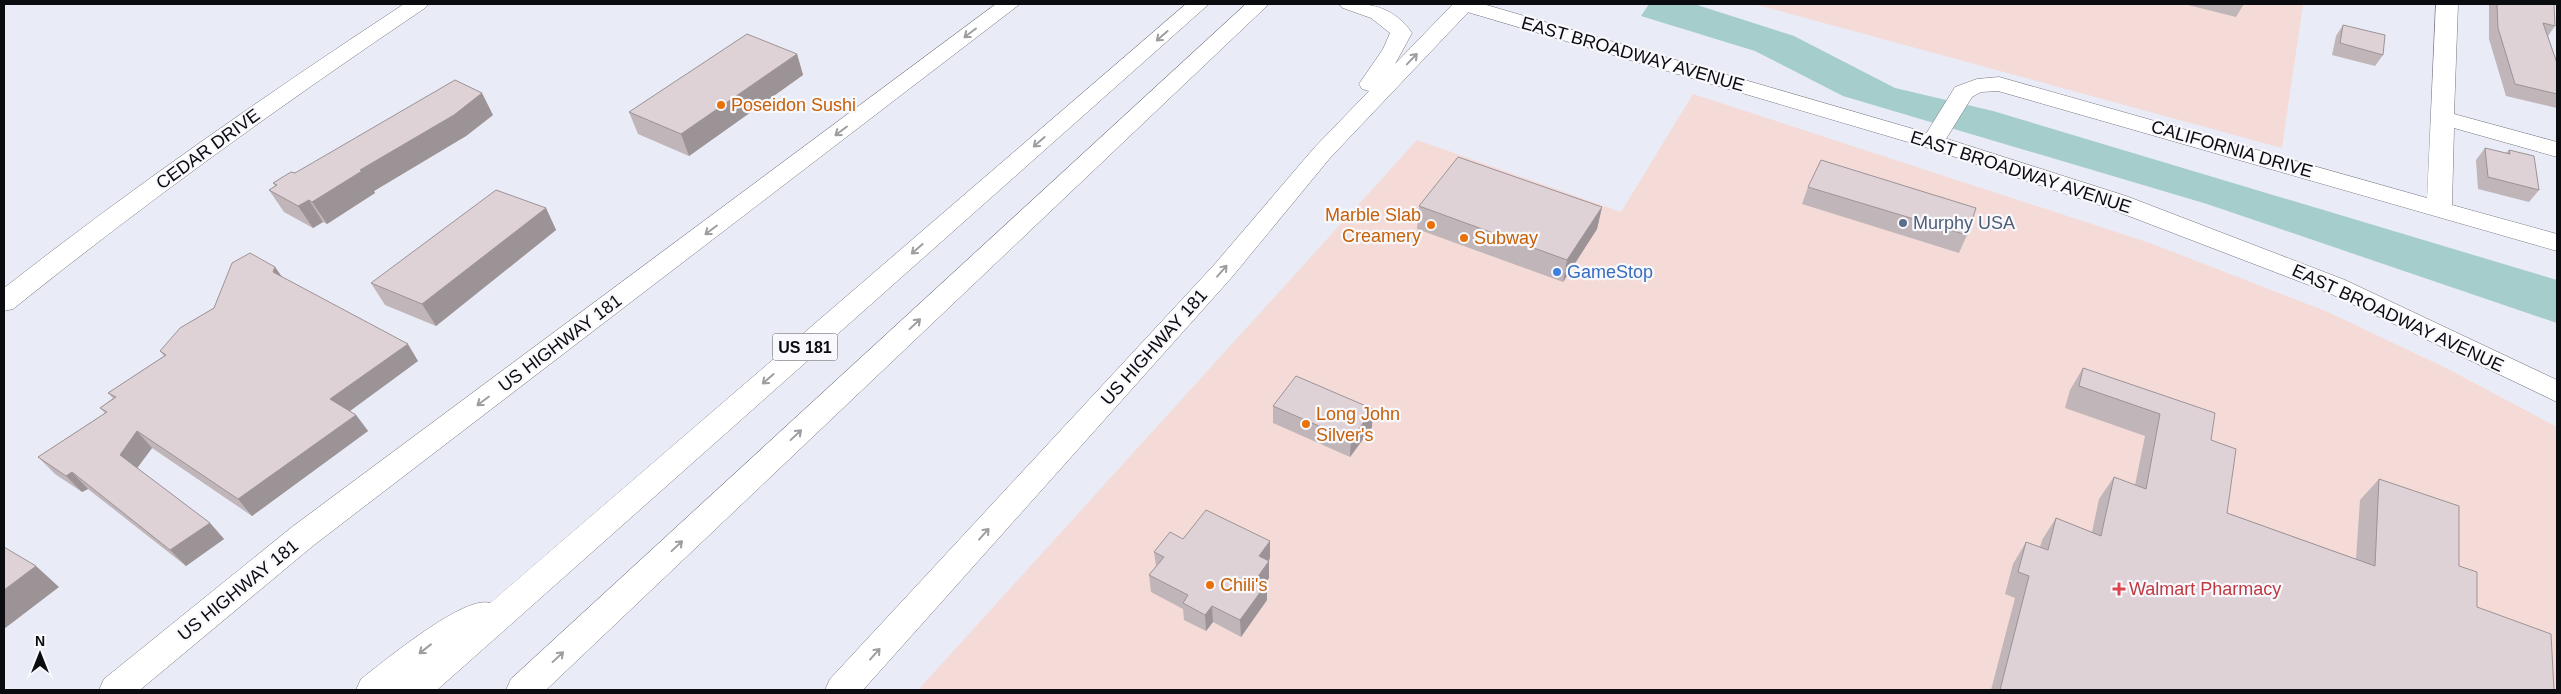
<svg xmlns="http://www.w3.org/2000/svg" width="2561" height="694" font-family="Arial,sans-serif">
<rect width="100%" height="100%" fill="#e9ebf6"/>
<path fill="#f5dbd7" d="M 1754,4 L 2303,4 L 2282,148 Z
M 1693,94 L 2150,243 L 2328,312 L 2450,370 L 2557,427 L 2557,690 L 918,690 L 1417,140 L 1621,212 Z"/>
<path fill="#a4cdcc" d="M 1649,4 L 1694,4 L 1794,36 L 1895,88 L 1993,111 L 2557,280 L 2557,323 L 2207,204 L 1843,96 L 1755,51 L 1641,16 Z"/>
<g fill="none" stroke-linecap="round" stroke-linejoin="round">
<g stroke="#757680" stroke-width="1">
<path id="minor" d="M 404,4 L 429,4 L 425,8 C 284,103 146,202 13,309 L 4,311 L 4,288 C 133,187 267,94 404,4 Z
M 2436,4 L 2458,4 L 2454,114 L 2557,142 L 2557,157 L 2454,128 L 2452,205 L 2557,234 L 2557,251 L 1998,91 L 1981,92 L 1972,97 L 1941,147 L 1933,149 L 1925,147 L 1921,142 L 1955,87 L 1977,79 L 1999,77 L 2427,198 Z"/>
</g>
<g stroke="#757680" stroke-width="1">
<path id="tertiary" d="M 1454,4 L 1483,4 L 1941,137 L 2126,196 L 2345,280 L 2557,380 L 2557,402 L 2327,292 L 2108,208 L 1925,147 L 1457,9 Z"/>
</g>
<g stroke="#757680" stroke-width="1">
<path id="secondary" d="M 996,4 L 1020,4 L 314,545 L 140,690 L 99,690 L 104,679 L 292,527 Z
M 1339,4 C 1370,2 1394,7 1412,33 L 1395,64 L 1453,4 L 1476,4 L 1330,158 L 1232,277 L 863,690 L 825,690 L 830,679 L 1214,265 L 1314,148 L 1369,91 L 1362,89 L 1359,84 L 1383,49 L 1390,33 L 1371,18 L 1343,8 Z"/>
</g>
<g stroke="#757680" stroke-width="1">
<path id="motorway" d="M 1186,4 L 1209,4 L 437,690 L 356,690 L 361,679 C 383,662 465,594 490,603 Z
M 1246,4 L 1269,4 L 546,690 L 506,690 L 511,679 Z"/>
</g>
<use href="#minor" fill="#fff" fill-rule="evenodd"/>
<use href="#tertiary" fill="#fff" fill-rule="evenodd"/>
<use href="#secondary" fill="#fff" fill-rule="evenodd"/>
<use href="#motorway" fill="#fff" fill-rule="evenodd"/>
</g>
<path fill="#c0b5b8" d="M 2184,4 L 2244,4 L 2236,17 Z
M 2489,4 L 2554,4 L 2555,26 L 2548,36 L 2557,63 L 2557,108 L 2506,96 L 2489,39 Z
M 2343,25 L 2383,55 L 2375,66 L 2332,55 L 2336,36 Z
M 797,54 L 803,75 L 689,156 L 638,134 L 629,112 Z
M 493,115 L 466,136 L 374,191 L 375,193 L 327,224 L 323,222 L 313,228 L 284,212 L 269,190 L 275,186 L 273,183 L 295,173 Z
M 2485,148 L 2506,153 L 2509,150 L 2539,190 L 2529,202 L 2478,189 L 2476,160 Z
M 1808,187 L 1967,235 L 1959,253 L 1802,204 Z
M 1419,206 L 1602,207 L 1597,229 L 1563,282 L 1417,229 Z
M 546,208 L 556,230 L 436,326 L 385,305 L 371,283 Z
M 275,267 L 281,276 L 418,361 L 350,411 L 356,415 L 368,431 L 252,516 L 152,448 L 137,468 L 210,523 L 224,539 L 186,566 L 88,489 L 82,492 L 55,474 L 38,457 L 105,413 L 100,408 L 113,398 L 108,393 L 164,356 L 160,351 L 214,308 Z
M 2083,368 L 2211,440 L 2227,513 L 2356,559 L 2360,500 L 2379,479 L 2459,566 L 2477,607 L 2554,690 L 1991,690 L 2015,598 L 2005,594 L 2013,564 L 2026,542 L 2040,547 L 2042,540 L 2056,518 L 2092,532 L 2099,499 L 2114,477 L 2135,485 L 2145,436 L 2065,408 L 2070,390 Z
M 1273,406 L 1372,427 L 1350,457 L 1273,423 Z
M 1154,552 L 1270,558 L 1269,561 L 1269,578 L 1266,582 L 1267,600 L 1241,637 L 1213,622 L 1206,631 L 1184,620 L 1183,609 L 1151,592 L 1149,575 L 1156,566 Z"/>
<path fill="#9c9396" d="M 797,54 L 803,75 L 689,156 L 681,134 Z
M 482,93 L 493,115 L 466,136 L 374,191 L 375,193 L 327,224 L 312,202 L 360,170 Z
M 309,200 L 323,222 L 313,228 L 298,206 Z
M 1602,207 L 1597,229 L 1563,282 L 1567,260 Z
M 546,208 L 556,230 L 436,326 L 422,304 Z
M 275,267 L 287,284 L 273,272 Z
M 408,344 L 418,361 L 343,416 L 330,399 Z
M 1373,409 L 1372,427 L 1350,457 L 1351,440 Z
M 356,415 L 368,431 L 252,516 L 238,499 Z
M 137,431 L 152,448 L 135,471 L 120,455 Z
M 72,472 L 88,489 L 82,492 L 66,476 Z
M 210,523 L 224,539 L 186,566 L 170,550 Z
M 1270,541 L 1270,558 L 1260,573 L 1259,556 Z
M 1269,561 L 1269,578 L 1257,594 L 1257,578 Z
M 36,566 L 59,587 L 4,629 L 4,590 Z
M 1267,583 L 1267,600 L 1241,637 L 1240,620 Z
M 1212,606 L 1213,622 L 1206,631 L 1205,615 Z"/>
<path fill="#dfd2d6" stroke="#9c9396" d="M 2497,4 L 2554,4 L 2555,26 L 2543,23 L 2557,63 L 2557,94 L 2515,84 L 2498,28 Z
M 2343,25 L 2385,35 L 2383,55 L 2340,43 Z
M 747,34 L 797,54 L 681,134 L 629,112 Z
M 455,80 L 482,93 L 454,115 L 360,170 L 362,171 L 312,202 L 309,200 L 298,206 L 269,190 L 277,185 L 273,183 L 291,172 L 295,173 Z
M 2485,148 L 2510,154 L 2509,150 L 2534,156 L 2539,190 L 2488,177 Z
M 1458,157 L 1602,207 L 1567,260 L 1419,206 Z
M 1821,160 L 1976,208 L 1967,235 L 1808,187 Z
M 496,190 L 546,208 L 422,304 L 371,283 Z
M 250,253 L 275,267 L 273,272 L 408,344 L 330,399 L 356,415 L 238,499 L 137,431 L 120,455 L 210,523 L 170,550 L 72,472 L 66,476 L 38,457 L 107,412 L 100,408 L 116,397 L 108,393 L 166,355 L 160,351 L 180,328 L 214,308 L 232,263 Z
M 2083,368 L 2215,413 L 2211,440 L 2236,449 L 2227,513 L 2375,566 L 2379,479 L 2459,506 L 2459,566 L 2477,572 L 2477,607 L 2551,634 L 2554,690 L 2000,690 L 2029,576 L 2018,572 L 2026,542 L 2048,550 L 2056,518 L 2101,536 L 2114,477 L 2146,489 L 2160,414 L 2079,386 Z
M 1296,376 L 1373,409 L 1351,440 L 1273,406 Z
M 1206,510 L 1270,541 L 1259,556 L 1269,561 L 1257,578 L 1267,583 L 1240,620 L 1212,606 L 1205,615 L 1183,603 L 1188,595 L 1149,575 L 1164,557 L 1154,552 L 1170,532 L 1183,539 Z
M 4,547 L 36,566 L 4,590 Z"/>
<defs><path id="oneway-shaft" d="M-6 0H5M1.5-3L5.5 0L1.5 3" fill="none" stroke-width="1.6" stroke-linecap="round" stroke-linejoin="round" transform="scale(1.25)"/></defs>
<g stroke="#9d9e9f">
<use href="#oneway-shaft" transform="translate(970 33) rotate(143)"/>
<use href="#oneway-shaft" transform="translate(1162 36) rotate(139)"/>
<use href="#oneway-shaft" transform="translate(1412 59) rotate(-46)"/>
<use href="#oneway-shaft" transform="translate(841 131) rotate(143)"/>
<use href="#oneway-shaft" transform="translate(1039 142) rotate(139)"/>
<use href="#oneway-shaft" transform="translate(711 230) rotate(143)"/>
<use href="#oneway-shaft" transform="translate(917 249) rotate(139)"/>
<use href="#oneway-shaft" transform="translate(1222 271) rotate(-49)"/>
<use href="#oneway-shaft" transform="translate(915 324) rotate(-43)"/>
<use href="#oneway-shaft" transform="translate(768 379) rotate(139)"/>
<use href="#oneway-shaft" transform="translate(483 401) rotate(143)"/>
<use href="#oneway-shaft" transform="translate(796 435) rotate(-43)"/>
<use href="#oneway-shaft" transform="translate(984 534) rotate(-48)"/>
<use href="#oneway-shaft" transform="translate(677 546) rotate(-43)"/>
<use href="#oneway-shaft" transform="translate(425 649) rotate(142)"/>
<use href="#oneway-shaft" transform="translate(875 654) rotate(-48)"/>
<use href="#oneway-shaft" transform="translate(558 657) rotate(-43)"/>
</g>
<g fill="#e8710a" stroke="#f8f8fd" stroke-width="2">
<circle cx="721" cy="105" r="5"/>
<circle cx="1431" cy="225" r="5"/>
<circle cx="1464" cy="238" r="5"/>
<circle cx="1306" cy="424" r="5"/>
<circle cx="1210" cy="585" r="5"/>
</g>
<circle fill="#5c6f8a" stroke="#f8f8fd" stroke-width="2" cx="1903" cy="223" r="5"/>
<circle fill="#3f7fe0" stroke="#f8f8fd" stroke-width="2" cx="1557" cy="272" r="5"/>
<path fill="#e0444e" stroke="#f8f8fd" stroke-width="2" d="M2116.5 581.5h5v5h5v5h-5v5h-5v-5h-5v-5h5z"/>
<g text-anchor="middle" stroke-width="4.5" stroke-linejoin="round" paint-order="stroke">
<rect fill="#f8f8fd" stroke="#525356" stroke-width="1" x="772.5" y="333.5" width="65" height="27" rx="4"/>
<g font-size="16" font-weight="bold" fill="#0b0c0f">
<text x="805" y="353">US 181</text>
</g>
<g font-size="18" fill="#0b0c0f" stroke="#f8f8fd">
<text transform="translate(1633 54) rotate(16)" y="6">EAST BROADWAY AVENUE</text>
<text transform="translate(208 149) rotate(-36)" y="6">CEDAR DRIVE</text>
<text transform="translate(2232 149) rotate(16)" y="6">CALIFORNIA DRIVE</text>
<text transform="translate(2021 172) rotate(18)" y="6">EAST BROADWAY AVENUE</text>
<text transform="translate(2398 318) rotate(25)" y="6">EAST BROADWAY AVENUE</text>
<text transform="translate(560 343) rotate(-37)" y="6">US HIGHWAY 181</text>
<text transform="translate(1154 347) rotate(-48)" y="6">US HIGHWAY 181</text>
<text transform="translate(238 590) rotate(-39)" y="6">US HIGHWAY 181</text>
</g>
<g font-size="18" fill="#c56008" stroke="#f8f8fd" text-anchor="start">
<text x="731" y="111">Poseidon Sushi</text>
<text x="1421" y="221" text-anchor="end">Marble Slab<tspan x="1421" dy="21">Creamery</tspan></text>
<text x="1474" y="244">Subway</text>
<text x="1316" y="420">Long John<tspan x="1316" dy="21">Silver's</tspan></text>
<text x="1220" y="591">Chili's</text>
</g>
<g font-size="18" fill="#4e5e75" stroke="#f8f8fd" text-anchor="start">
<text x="1913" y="229">Murphy USA</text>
</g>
<g font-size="18" fill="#366cbe" stroke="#f8f8fd" text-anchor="start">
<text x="1567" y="278">GameStop</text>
</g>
<g font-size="18" fill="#be3a42" stroke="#f8f8fd" text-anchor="start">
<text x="2129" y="595">Walmart Pharmacy</text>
</g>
</g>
<rect width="2561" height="694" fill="none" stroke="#0b0c0f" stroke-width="10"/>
<g transform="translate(40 654)" stroke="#f8f8fd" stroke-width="4" paint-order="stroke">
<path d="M0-4L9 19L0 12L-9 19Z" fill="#0b0c0f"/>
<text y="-8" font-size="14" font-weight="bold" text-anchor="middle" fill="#0b0c0f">N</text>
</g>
</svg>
